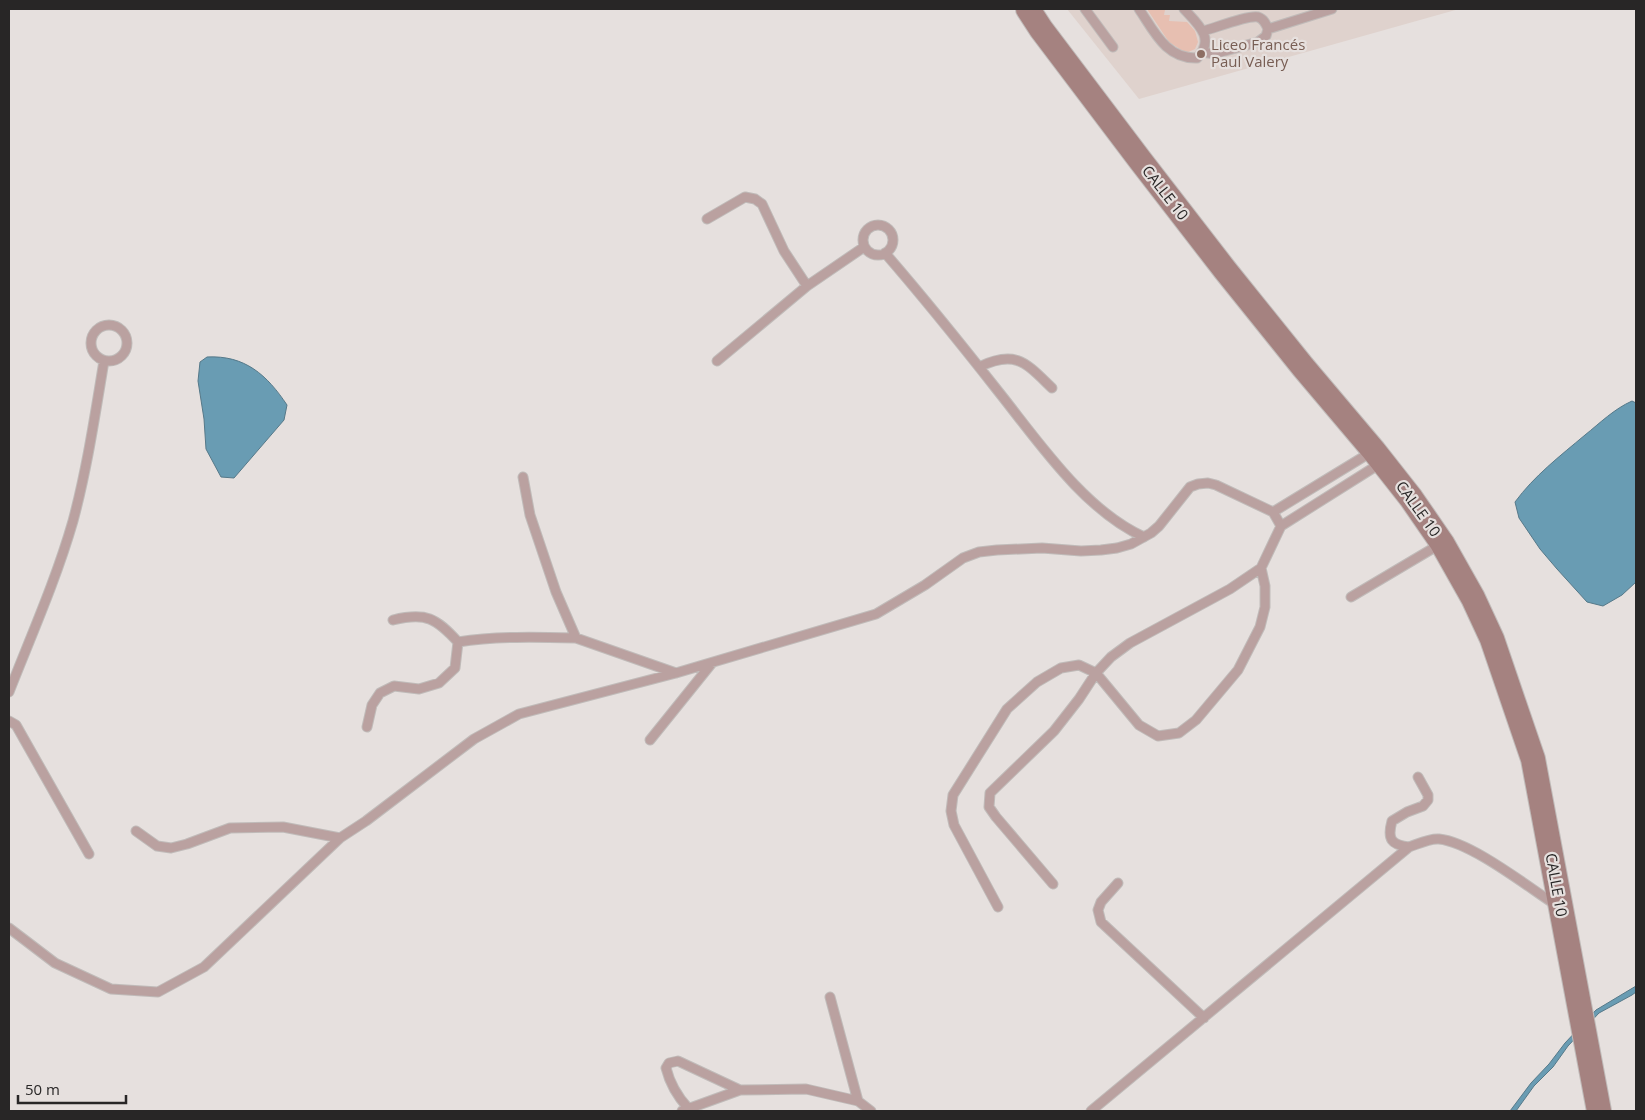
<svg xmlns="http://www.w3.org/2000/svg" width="1645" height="1120" font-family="'Open Sans',sans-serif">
<rect width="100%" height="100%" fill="#e6e0de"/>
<path fill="#dfd2cd" d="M 1067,9 L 1459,9 L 1139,99 Z"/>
<path fill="#e7bfb1" d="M 1147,9 L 1165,10 L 1164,15 L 1170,15 L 1169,21 L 1187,22 L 1195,31 L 1198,42 L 1195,49 L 1186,53 L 1169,42 Z"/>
<path fill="#699cb3" stroke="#567989" d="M 207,357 C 245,355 267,375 287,405 L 284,420 L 234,478 L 221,477 L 206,449 L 204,419 L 198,381 L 200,362 Z
M 1632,401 L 1636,403 L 1636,582 L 1622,595 L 1603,606 L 1587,602 L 1557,569 L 1540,549 L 1519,518 L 1515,502 C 1534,476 1560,456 1585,435 C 1600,423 1614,409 1632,401 Z
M 1636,986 L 1636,992 L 1632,995 L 1599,1013 L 1568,1046 L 1553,1067 L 1534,1086 L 1516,1111 L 1510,1111 L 1531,1083 L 1549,1064 L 1565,1043 L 1596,1010 Z"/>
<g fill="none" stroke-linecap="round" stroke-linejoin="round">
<g stroke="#c0bbb9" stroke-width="11">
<path id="lane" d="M 1085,9 L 1113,47
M 1139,9 C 1154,31 1166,59 1197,58 C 1216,39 1198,24 1184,9
M 1268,29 L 1332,9
M 1203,31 C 1215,28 1248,15 1258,17 C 1264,19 1266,24 1268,29 L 1266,36 L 1258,42 L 1214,54 L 1203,52
M 707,219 L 745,197 L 755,199 L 762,204 L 784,251 L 807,286
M863 240a15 15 0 1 1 30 0a15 15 0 1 1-30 0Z
M 885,253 C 924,298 961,344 998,391 C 1038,441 1084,510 1144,537
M91 343a18 18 0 1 1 36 0a18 18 0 1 1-36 0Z
M 717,361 L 807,286 L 864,247
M 979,367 C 1016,349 1026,363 1052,388
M 523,477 L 530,515 L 556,592 L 576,638 L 676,673
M 1273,512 L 1373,451
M 1351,597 L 1442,543
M 393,620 C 426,612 436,618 458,642
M 9,692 C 31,636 56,580 73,521 C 87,469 95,415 104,361
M 9,721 L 16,725 L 89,854
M 367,727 L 372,705 L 380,693 L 394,686 L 419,689 L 439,683 L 455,668 L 458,642 C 498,636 536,637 576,638
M 650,740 L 712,663
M 136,831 L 157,846 L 171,848 L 187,844 L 230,828 L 283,827 L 340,838
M 1409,847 C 1391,845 1387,839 1392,821 L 1407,812 L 1423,806 L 1428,800 L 1428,795 L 1418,777
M 1118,883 L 1101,902 L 1098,910 L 1101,922 L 1204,1018
M 1053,884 L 996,817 L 989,807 L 990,793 L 1054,731 L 1079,699 L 1096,673 L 1111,657 L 1130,643 L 1230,589 L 1261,568 L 1281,526 L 1381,463
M 998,907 L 954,825 L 951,811 L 953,795 L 1007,709 L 1037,682 L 1061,668 L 1079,665 L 1096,673 L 1139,725 L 1158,736 L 1179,733 L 1196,720 L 1238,670 L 1260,627 L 1265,607 L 1265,586 L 1261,568
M 9,928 L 55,963 L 111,989 L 158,992 L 204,967 L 340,838 L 366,821 L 474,739 L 519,714 L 676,673 L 876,614 L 925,585 L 963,558 L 979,552 L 997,550 L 1042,548 L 1081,551 L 1101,550 L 1117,548 L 1131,544 L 1151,533 L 1159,526 L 1190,487 L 1198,484 L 1208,483 L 1216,485 L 1273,512 L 1281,526
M 830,997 L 858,1101
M 688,1108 C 677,1096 670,1084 666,1068 L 669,1063 L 678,1061 L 740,1090
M 682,1111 L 740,1090 L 806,1089 L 858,1101 L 871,1111
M 1091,1111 L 1409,847 C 1418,844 1430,838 1439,839 C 1471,842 1528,887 1556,905"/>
</g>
<g stroke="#c0bbb9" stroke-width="26">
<path id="secondary" d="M 1028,9 L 1041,29 L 1140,160 L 1225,270 L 1303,367 L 1374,451 L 1411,498 L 1442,543 L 1473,598 L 1492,639 L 1533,759 L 1599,1111"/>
</g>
<use href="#lane" stroke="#baa1a0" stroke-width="9"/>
<use href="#secondary" stroke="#a58280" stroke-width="24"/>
</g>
<circle fill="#8d6e63" stroke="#e6e0de" stroke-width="2" cx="1201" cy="54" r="5"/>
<g text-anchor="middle" stroke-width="4.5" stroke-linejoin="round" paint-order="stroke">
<g font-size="15" fill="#785e54" stroke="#e6e0de" text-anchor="start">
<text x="1211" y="50">Liceo Francés<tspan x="1211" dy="17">Paul Valery</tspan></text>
</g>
<g font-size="15" fill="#282626" stroke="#e6e0de">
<text transform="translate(1165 193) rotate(52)" y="5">CALLE 10</text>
<text transform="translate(1418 509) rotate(54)" y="5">CALLE 10</text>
<text transform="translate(1556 885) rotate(80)" y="5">CALLE 10</text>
</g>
</g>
<rect width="1645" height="1120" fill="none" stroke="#282626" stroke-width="20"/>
<path d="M18 1095v8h108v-8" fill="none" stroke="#282626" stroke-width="2.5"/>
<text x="25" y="1095" font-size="15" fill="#282626" stroke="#e6e0de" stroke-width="4" paint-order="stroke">50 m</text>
</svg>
